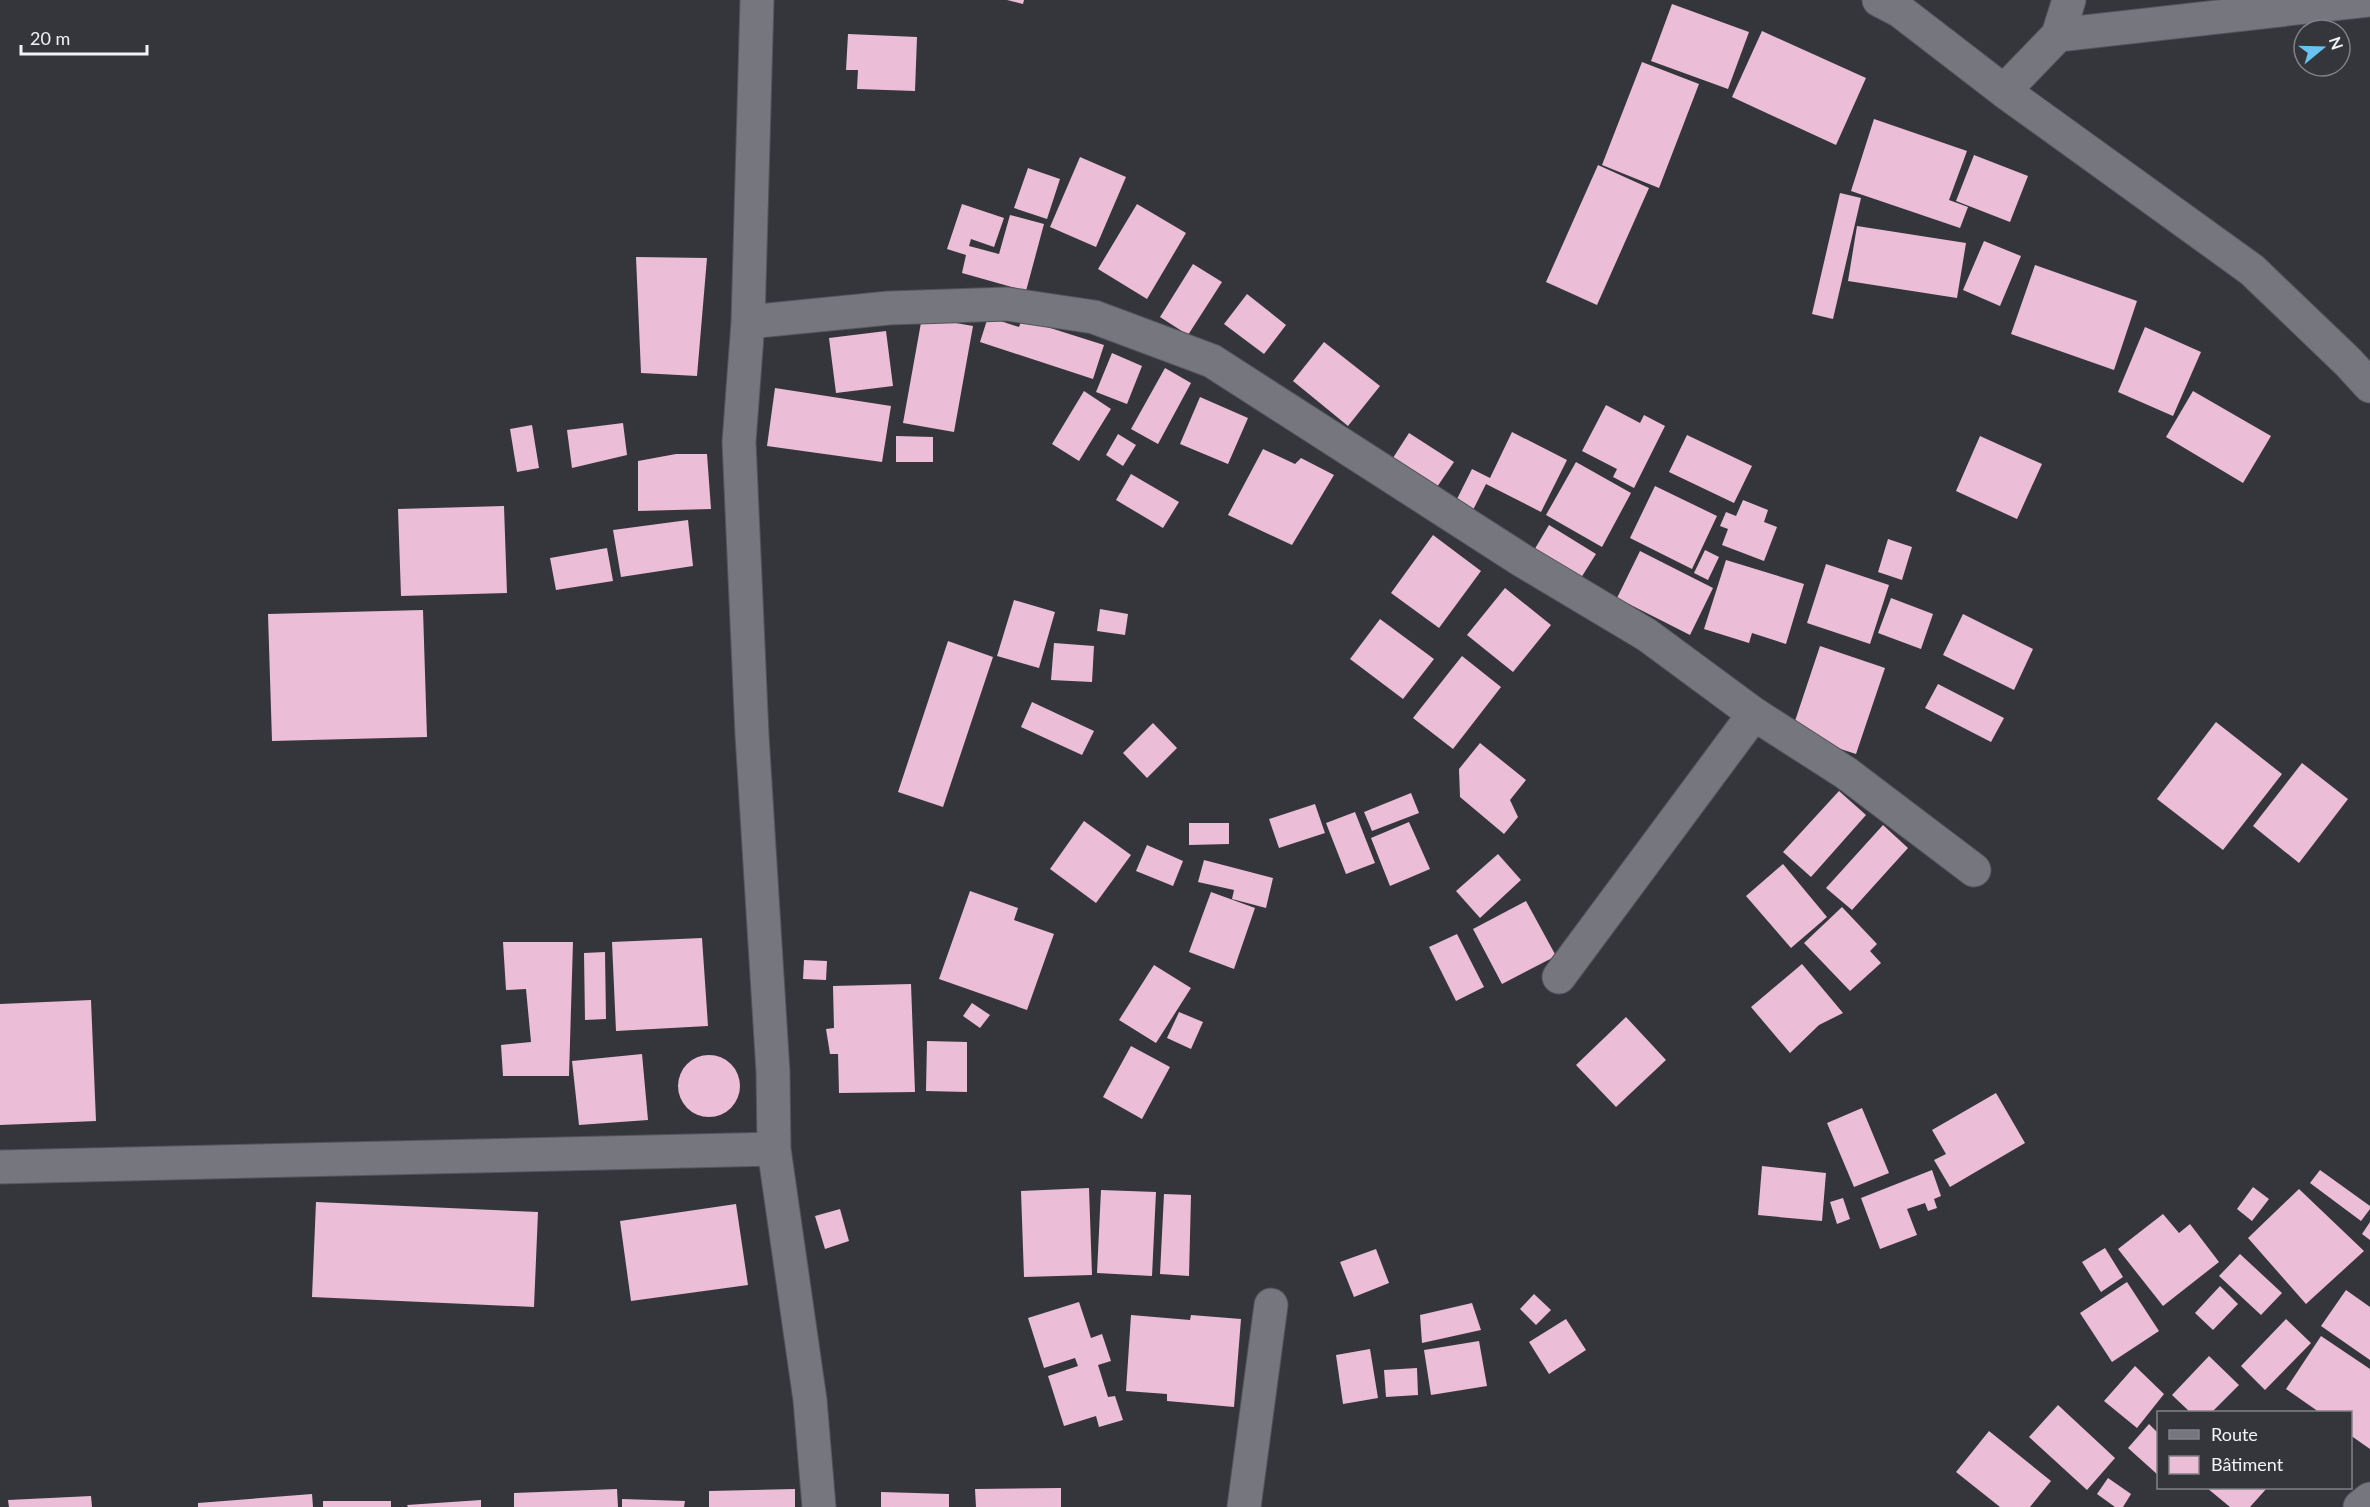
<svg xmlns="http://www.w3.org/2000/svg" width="2370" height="1507" font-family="Lato,sans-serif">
<rect width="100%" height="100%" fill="#35363c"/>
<path fill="#ebbdd7" d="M 1007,0 L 1024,0 L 1023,4 Z
M 1672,4 L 1749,32 L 1728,89 L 1651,61 Z
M 1762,31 L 1866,78 L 1836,145 L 1732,97 Z
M 848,34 L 917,37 L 915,91 L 857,89 L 858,70 L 846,70 Z
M 1642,62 L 1699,84 L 1659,188 L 1602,165 Z
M 1874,119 L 1967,151 L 1949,200 L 1968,207 L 1960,228 L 1851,191 Z
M 1974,155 L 2028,176 L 2010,222 L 1956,201 Z
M 1080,157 L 1126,177 L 1096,247 L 1050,227 Z
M 1598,165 L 1649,188 L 1597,305 L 1546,282 Z
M 1028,168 L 1060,179 L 1047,219 L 1014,208 Z
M 1840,193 L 1861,198 L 1833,319 L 1812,314 Z
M 962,204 L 1004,218 L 994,247 L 971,239 L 969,246 L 999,254 L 1010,215 L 1044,224 L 1026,291 L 962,273 L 966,255 L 947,249 Z
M 1137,204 L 1186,233 L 1147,299 L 1098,269 Z
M 1857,226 L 1966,243 L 1957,298 L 1848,281 Z
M 1984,241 L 2021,256 L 2000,306 L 1963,290 Z
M 636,257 L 707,258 L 697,376 L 641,373 Z
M 1193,264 L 1222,282 L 1188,335 L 1160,317 Z
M 2035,265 L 2137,301 L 2114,370 L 2011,334 Z
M 1247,294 L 1286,325 L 1264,354 L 1224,324 Z
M 922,317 L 973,326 L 954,432 L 903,423 Z
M 988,317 L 1019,327 L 1022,319 L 1104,345 L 1093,379 L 980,342 Z
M 2145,327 L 2201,352 L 2173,416 L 2118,392 Z
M 886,331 L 893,386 L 836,393 L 829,338 Z
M 1324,342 L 1380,386 L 1348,426 L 1293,381 Z
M 1112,353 L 1142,366 L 1127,404 L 1096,392 Z
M 1165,368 L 1191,383 L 1158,444 L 1131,429 Z
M 775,388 L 891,406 L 882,462 L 767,446 Z
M 1084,391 L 1111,409 L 1079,461 L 1052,444 Z
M 2193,391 L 2271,436 L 2243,483 L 2166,437 Z
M 1200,397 L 1248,418 L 1228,464 L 1180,444 Z
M 1606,405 L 1640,423 L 1644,415 L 1665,426 L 1634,488 L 1613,477 L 1617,469 L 1582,451 Z
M 623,423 L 627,455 L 572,468 L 567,430 Z
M 532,425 L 539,468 L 517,472 L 510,429 Z
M 1512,432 L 1567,460 L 1541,512 L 1486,484 L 1472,512 L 1455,503 L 1472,469 L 1490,478 Z
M 1409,433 L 1454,462 L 1435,490 L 1391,461 Z
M 1118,434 L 1136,445 L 1123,466 L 1106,455 Z
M 1687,435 L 1752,466 L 1734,503 L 1669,472 Z
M 896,436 L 933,437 L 933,462 L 896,462 Z
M 1980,436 L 2042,464 L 2017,519 L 1956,491 Z
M 1263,449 L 1295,464 L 1301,458 L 1334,475 L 1292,545 L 1228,515 Z
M 676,454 L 707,454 L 711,509 L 638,511 L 638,461 Z
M 1576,462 L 1631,493 L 1602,547 L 1546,515 Z
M 1131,474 L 1179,502 L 1163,528 L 1116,500 Z
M 1655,486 L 1717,516 L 1692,569 L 1630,538 Z
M 1743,500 L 1768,510 L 1764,522 L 1777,527 L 1764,561 L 1722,545 L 1728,529 L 1720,526 L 1726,512 L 1736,516 Z
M 504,506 L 507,593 L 401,596 L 398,509 Z
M 688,520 L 693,566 L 621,577 L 613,530 Z
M 1549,525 L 1596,554 L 1579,581 L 1533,552 Z
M 1433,535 L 1481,571 L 1439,628 L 1391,593 Z
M 1888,539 L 1912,547 L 1902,580 L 1878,572 Z
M 607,548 L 613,581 L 556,590 L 550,558 Z
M 1705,550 L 1719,557 L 1708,580 L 1694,573 Z
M 1640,551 L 1713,588 L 1690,635 L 1617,598 Z
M 1726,560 L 1804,584 L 1786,644 L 1752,633 L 1749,643 L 1704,629 Z
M 1826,564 L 1889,585 L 1870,644 L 1807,623 Z
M 1505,588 L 1551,625 L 1513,672 L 1467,635 Z
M 1891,598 L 1933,614 L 1921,649 L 1878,633 Z
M 1014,600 L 1055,612 L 1039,668 L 997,656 Z
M 1100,609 L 1128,614 L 1125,635 L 1097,631 Z
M 423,610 L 427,737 L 272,741 L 268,614 Z
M 1963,614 L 2033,649 L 2014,690 L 1943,655 Z
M 1380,619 L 1434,659 L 1403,699 L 1350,659 Z
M 948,641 L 993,657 L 943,807 L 898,792 Z
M 1054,643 L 1094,646 L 1092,682 L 1051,680 Z
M 1820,646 L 1885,668 L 1856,754 L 1791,733 Z
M 1462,656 L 1501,687 L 1453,749 L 1413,718 Z
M 1938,684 L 2004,718 L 1991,742 L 1925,708 Z
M 1032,702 L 1094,731 L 1082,755 L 1021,727 Z
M 2216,722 L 2282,774 L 2223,850 L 2157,799 Z
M 1153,723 L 1177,748 L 1147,778 L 1123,753 Z
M 1480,743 L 1526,780 L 1510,800 L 1518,817 L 1504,834 L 1460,797 L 1459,769 Z
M 2302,763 L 2348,799 L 2299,863 L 2253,826 Z
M 1839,791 L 1866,815 L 1811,877 L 1783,852 Z
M 1411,793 L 1419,813 L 1372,831 L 1364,812 Z
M 1315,804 L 1325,833 L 1279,848 L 1269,819 Z
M 1355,812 L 1375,863 L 1346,874 L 1326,823 Z
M 1084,821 L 1131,855 L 1096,903 L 1050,869 Z
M 1409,822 L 1430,869 L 1390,886 L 1371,838 Z
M 1189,823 L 1229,823 L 1229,844 L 1189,845 Z
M 1883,825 L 1908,848 L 1852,910 L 1826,888 Z
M 1147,845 L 1183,861 L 1173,886 L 1136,871 Z
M 1498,854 L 1521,880 L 1480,918 L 1456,891 Z
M 1204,860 L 1273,878 L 1266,908 L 1232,899 L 1234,890 L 1198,882 Z
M 1783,864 L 1827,917 L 1791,948 L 1746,896 Z
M 970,891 L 1018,908 L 1014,920 L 1054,934 L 1027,1010 L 939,979 Z
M 1211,892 L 1255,908 L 1234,969 L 1189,952 Z
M 1526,901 L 1556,956 L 1502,984 L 1473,929 Z
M 1842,907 L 1877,944 L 1870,951 L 1881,963 L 1850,991 L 1804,943 Z
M 1457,934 L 1484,987 L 1456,1001 L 1429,947 Z
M 702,938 L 708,1026 L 616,1031 L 612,942 Z
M 503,942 L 573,942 L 569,1076 L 503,1076 L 501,1045 L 531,1042 L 526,989 L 506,990 Z
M 605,952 L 606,1019 L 585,1020 L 584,953 Z
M 804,960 L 827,961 L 826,980 L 803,979 Z
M 1802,964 L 1843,1013 L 1819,1025 L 1790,1053 L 1751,1007 Z
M 1154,965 L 1191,988 L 1156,1043 L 1119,1020 Z
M 911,984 L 915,1092 L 839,1093 L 838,1054 L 830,1054 L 826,1029 L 834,1028 L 833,986 Z
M 91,1000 L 96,1121 L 0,1125 L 0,1004 Z
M 972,1003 L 990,1015 L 980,1028 L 963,1016 Z
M 1179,1012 L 1203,1022 L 1191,1049 L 1167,1038 Z
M 1626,1017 L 1666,1060 L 1616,1107 L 1576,1065 Z
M 927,1041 L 967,1042 L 967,1092 L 926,1091 Z
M 1131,1046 L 1170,1067 L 1142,1119 L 1103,1097 Z
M 642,1054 L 648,1120 L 579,1125 L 572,1061 Z
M678 1086a31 31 0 1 1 62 0a31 31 0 1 1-62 0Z
M 1996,1093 L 2025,1143 L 1950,1187 L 1934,1160 L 1946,1154 L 1932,1130 Z
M 1862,1108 L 1889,1173 L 1854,1187 L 1827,1123 Z
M 1762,1166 L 1826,1173 L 1822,1221 L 1758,1215 Z
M 1932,1170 L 1941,1196 L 1934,1199 L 1937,1208 L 1928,1211 L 1925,1203 L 1907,1209 L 1917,1235 L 1880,1249 L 1861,1198 Z
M 2320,1170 L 2370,1206 L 2370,1209 L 2361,1221 L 2310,1183 Z
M 2253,1187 L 2269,1199 L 2252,1221 L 2237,1209 Z
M 1089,1188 L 1092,1275 L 1024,1277 L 1021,1191 Z
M 2299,1189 L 2364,1251 L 2306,1304 L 2248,1238 Z
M 1101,1190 L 1156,1192 L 1152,1276 L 1097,1273 Z
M 1164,1194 L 1191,1195 L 1189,1276 L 1160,1274 Z
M 1843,1198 L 1850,1219 L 1837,1224 L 1830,1202 Z
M 316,1202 L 538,1212 L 534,1307 L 312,1297 Z
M 736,1204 L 748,1285 L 631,1301 L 620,1221 Z
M 840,1209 L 849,1241 L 825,1249 L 815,1216 Z
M 2163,1214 L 2179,1233 L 2190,1224 L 2219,1262 L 2163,1306 L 2118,1249 Z
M 2370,1222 L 2370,1240 L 2362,1234 Z
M 2105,1248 L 2123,1277 L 2101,1292 L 2082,1262 Z
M 1376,1249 L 1389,1283 L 1354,1297 L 1340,1262 Z
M 2240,1254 L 2282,1293 L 2261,1315 L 2219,1276 Z
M 2127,1282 L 2159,1331 L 2112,1362 L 2080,1313 Z
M 2220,1286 L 2238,1304 L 2213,1330 L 2195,1313 Z
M 2346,1290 L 2370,1307 L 2370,1360 L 2321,1326 Z
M 1534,1294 L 1551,1310 L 1536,1325 L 1520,1309 Z
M 1079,1302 L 1091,1338 L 1102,1334 L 1111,1361 L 1098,1365 L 1108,1397 L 1115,1396 L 1123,1420 L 1099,1427 L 1096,1416 L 1064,1426 L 1048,1376 L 1078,1366 L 1075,1358 L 1044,1368 L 1028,1318 Z
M 1472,1303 L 1481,1330 L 1422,1343 L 1420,1315 Z
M 1131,1315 L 1190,1320 L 1191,1315 L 1241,1319 L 1234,1407 L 1167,1401 L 1167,1394 L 1126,1391 Z
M 1566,1319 L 1586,1350 L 1549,1374 L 1529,1342 Z
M 2286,1319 L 2311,1343 L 2265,1390 L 2241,1366 Z
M 2321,1336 L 2370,1369 L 2370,1449 L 2350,1435 L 2350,1412 L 2319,1412 L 2286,1389 Z
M 1479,1341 L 1487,1386 L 1431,1395 L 1424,1350 Z
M 1370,1349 L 1378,1398 L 1343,1404 L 1336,1355 Z
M 2209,1356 L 2239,1385 L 2212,1412 L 2190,1412 L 2172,1395 Z
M 2135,1366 L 2164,1394 L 2137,1428 L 2104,1401 Z
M 1417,1368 L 1418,1395 L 1386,1397 L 1384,1370 Z
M 2058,1405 L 2115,1458 L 2087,1490 L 2029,1437 Z
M 2149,1424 L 2158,1433 L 2158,1475 L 2128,1448 Z
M 1989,1431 L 2051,1481 L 2030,1507 L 2000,1507 L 1956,1472 Z
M 2108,1478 L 2131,1494 L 2123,1507 L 2115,1507 L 2097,1494 Z
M 1061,1488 L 1061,1507 L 976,1507 L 975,1489 Z
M 2207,1488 L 2267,1488 L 2250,1507 L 2230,1507 Z
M 617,1489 L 618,1507 L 514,1507 L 514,1493 Z
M 795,1489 L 795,1507 L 709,1507 L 709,1491 Z
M 881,1492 L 949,1494 L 949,1507 L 881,1507 Z
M 312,1494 L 313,1507 L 198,1507 L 198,1503 Z
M 91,1496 L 92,1507 L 9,1507 L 8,1500 Z
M 622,1499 L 685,1501 L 684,1507 L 622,1507 Z
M 481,1500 L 481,1507 L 408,1507 L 407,1505 Z
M 323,1501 L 391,1501 L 391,1507 L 323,1507 Z"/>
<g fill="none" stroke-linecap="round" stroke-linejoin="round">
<g stroke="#54555a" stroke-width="35">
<path id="minor" d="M 757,0 L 748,322 L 739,442 L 752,735 L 773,1072 L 774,1149 L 810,1400 L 819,1507
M 1879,0 L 1900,11 L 2004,91 L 2252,270 L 2348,362 L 2370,386
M 2058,35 L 2368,0
M 2004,91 L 2058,35 L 2069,0
M 748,322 L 889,308 L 1007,304 L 1094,317 L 1212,361 L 1523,561 L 1647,635 L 1754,714 L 1846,773 L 1974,870
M 1559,977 L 1754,714
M 0,1167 L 774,1149
M 1244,1507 L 1271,1305
M 2360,1507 L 2370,1499"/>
</g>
<use href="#minor" stroke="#76777e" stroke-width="33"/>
</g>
<rect x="2157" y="1411" width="195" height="78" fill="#35363c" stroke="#818287" stroke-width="1.5"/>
<rect x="2169" y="1430" width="30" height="9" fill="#76777e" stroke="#818287" stroke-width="1.5"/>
<text x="2211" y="1441" font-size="18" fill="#f2f3f7">Route</text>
<rect x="2169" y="1456" width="30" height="18" fill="#ebbdd7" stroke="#818287" stroke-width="1.5"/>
<text x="2211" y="1471" font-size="18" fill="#f2f3f7">Bâtiment</text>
<g transform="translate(2322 48) rotate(71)"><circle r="28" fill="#35363c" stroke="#818287" stroke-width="1.5"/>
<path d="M0-4.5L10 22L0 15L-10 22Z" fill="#69c3f1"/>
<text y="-9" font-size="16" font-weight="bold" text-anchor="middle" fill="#f2f3f7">N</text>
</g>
<path d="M21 45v9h126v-9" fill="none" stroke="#f2f3f7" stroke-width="3"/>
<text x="30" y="45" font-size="18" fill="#f2f3f7" stroke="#35363c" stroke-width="4.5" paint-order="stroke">20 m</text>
</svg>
